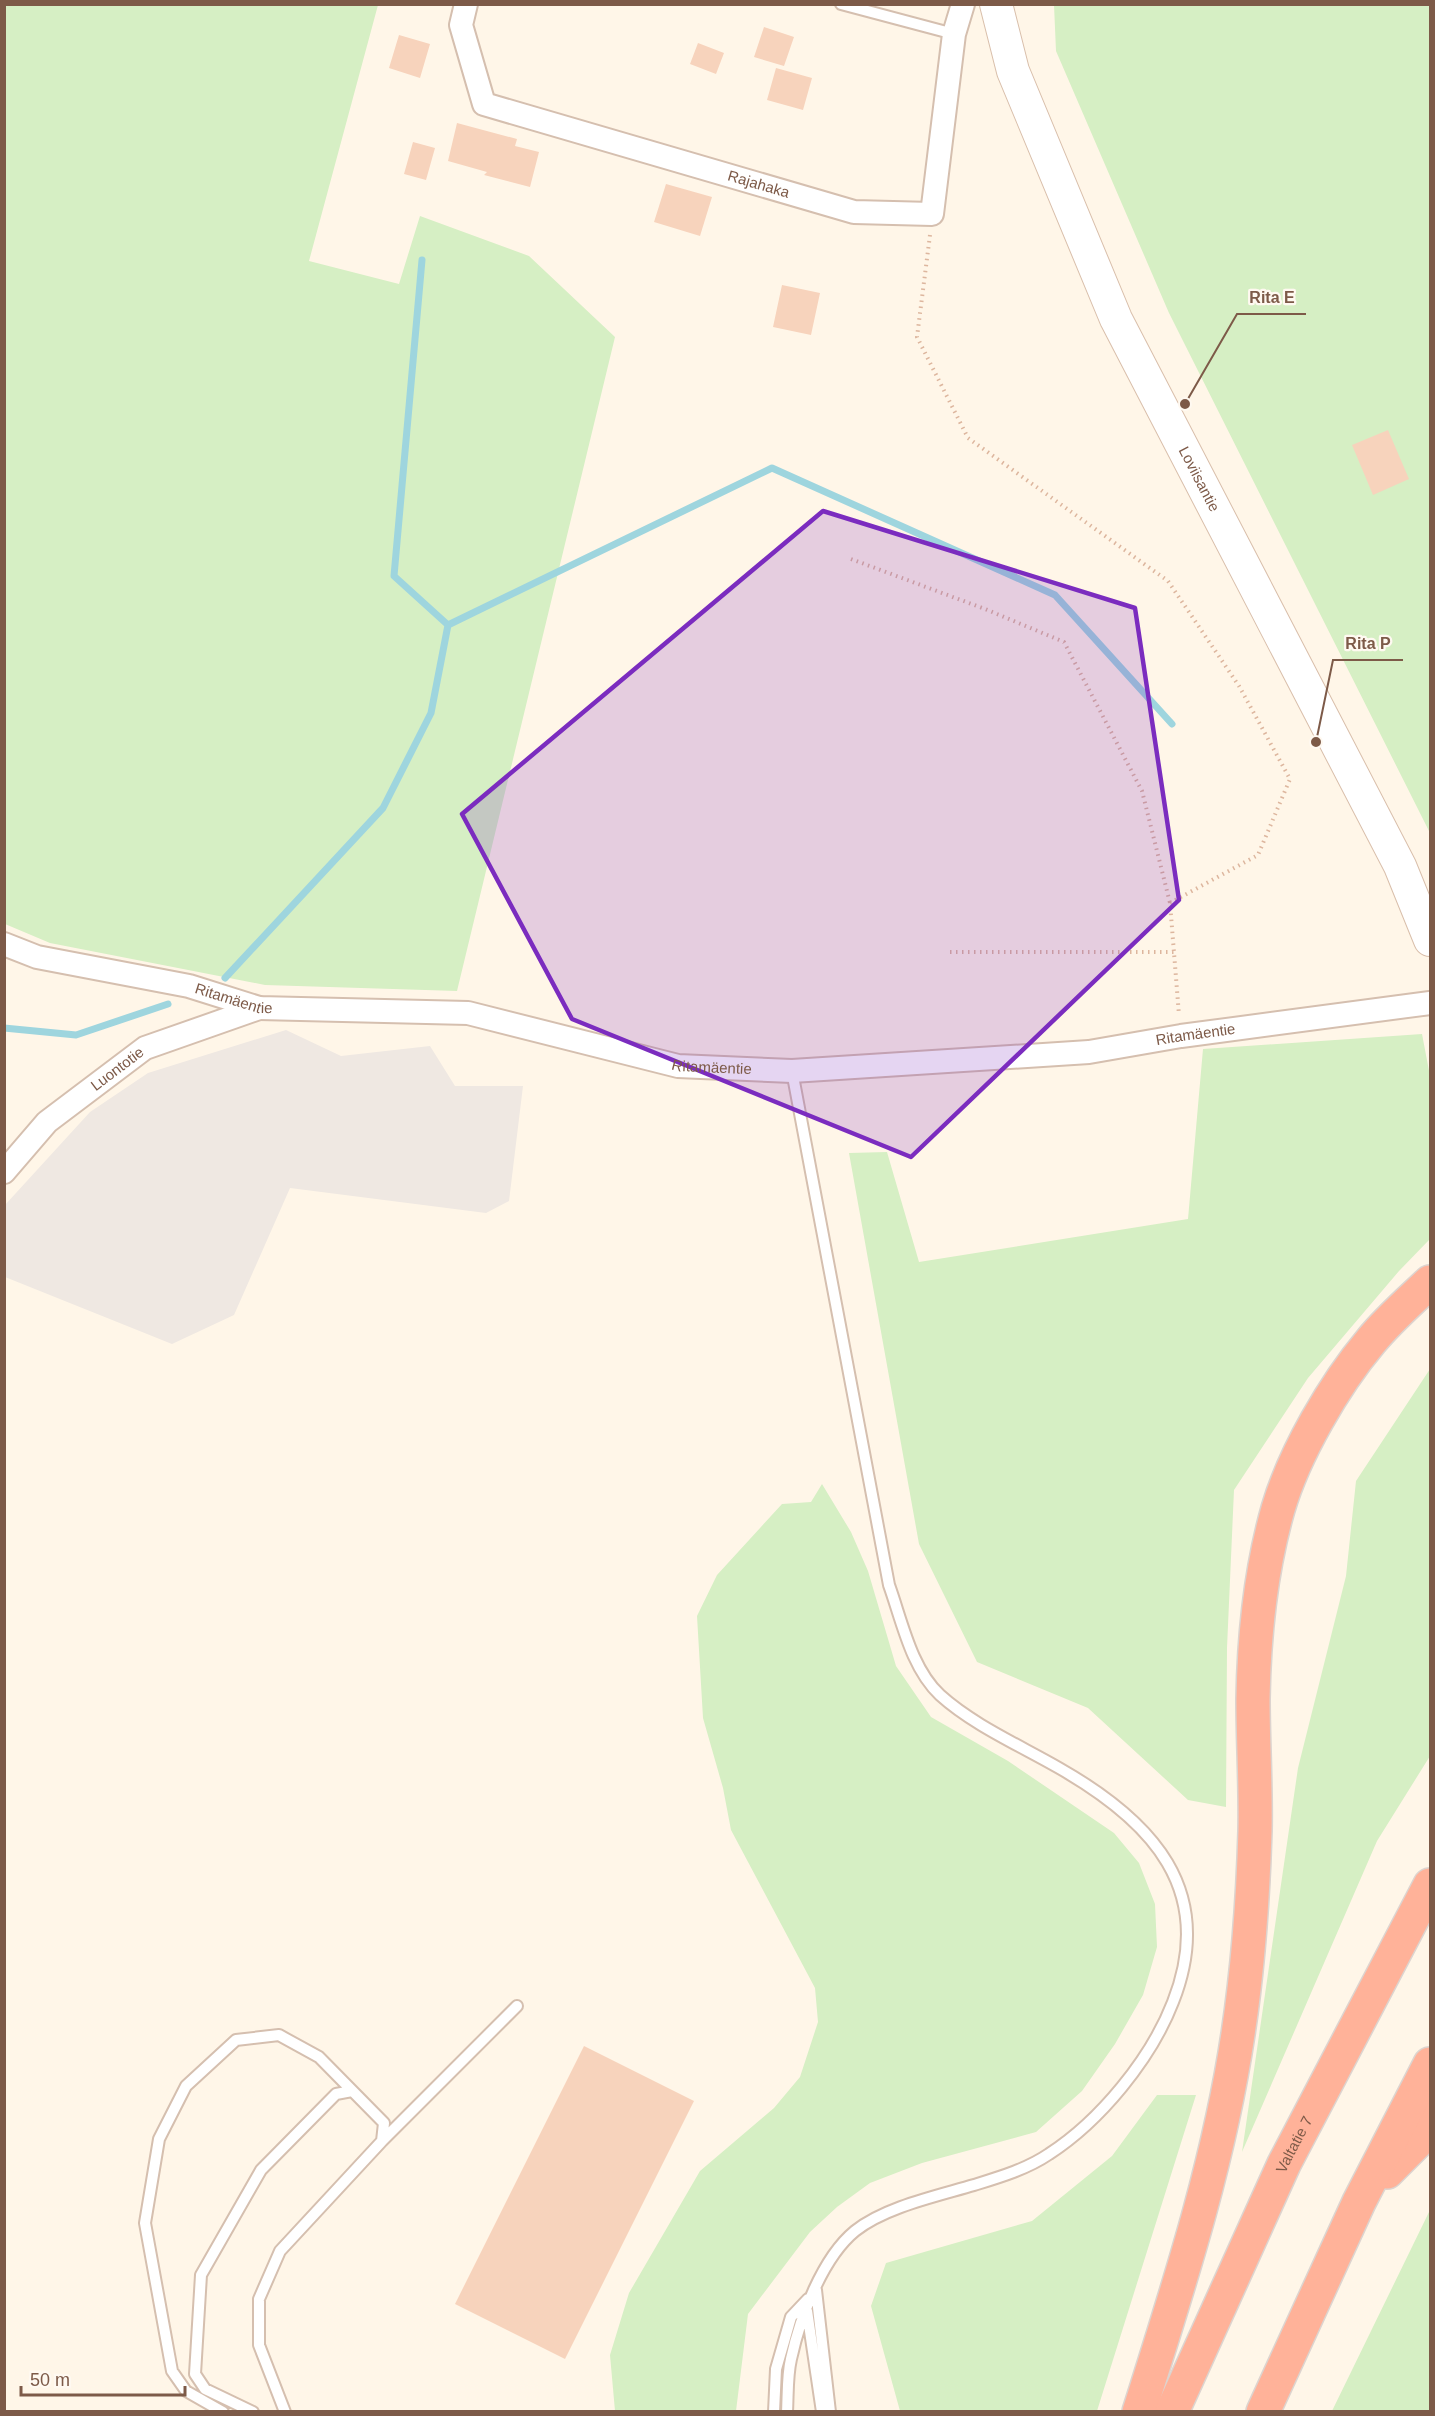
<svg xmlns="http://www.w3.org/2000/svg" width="1435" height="2416" font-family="Helvetica,sans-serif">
<rect width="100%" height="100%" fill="#fff6e8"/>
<path fill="#efe8e2" d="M 286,1030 L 341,1056 L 430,1046 L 455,1086 L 523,1086 L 509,1201 L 486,1213 L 290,1188 L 234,1315 L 172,1344 L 5,1277 L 5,1205 L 90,1112 L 148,1073 Z"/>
<path fill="#d6efc4" d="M 5,4 L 378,5 L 309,261 L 399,284 L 420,216 L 529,256 L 615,337 L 457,991 L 265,985 L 50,943 L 5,924 Z
M 1054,5 L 1430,5 L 1430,833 L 1169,313 L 1056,51 Z
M 1422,1034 L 1430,1076 L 1430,1239 L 1399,1271 L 1308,1378 L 1234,1490 L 1227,1648 L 1226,1807 L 1188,1800 L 1088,1708 L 977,1662 L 919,1544 L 849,1153 L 887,1152 L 919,1262 L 1188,1219 L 1203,1049 Z
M 1430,1369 L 1430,1756 L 1377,1841 L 1242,2152 L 1298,1768 L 1346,1576 L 1356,1481 Z
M 822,1484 L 851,1532 L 868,1571 L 896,1666 L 931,1717 L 1008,1761 L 1114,1833 L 1139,1863 L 1155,1904 L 1157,1947 L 1143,1995 L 1115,2044 L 1082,2091 L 1036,2132 L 922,2163 L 870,2183 L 837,2207 L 810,2232 L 748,2314 L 736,2411 L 615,2411 L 610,2355 L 629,2293 L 700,2171 L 774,2108 L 800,2077 L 818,2022 L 815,1988 L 731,1830 L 723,1788 L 703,1718 L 697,1616 L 717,1575 L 782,1504 L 811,1502 Z
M 1157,2095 L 1196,2095 L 1097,2411 L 900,2411 L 871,2306 L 886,2263 L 1032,2221 L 1112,2156 Z
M 1430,2210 L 1430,2411 L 1332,2411 Z"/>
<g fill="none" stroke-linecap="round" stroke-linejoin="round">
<path stroke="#9ed5de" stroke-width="7" d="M 448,625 L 772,468 L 1055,595 L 1172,724
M 225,978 L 383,808 L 431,713 L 448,625 L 394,576 L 422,260
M 4,1028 L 76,1035 L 168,1004"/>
</g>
<path fill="#f7d3bc" d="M 764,27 L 794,37 L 784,66 L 754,57 Z
M 399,35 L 430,44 L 420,78 L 389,68 Z
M 698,43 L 724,53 L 716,74 L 690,64 Z
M 776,68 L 812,78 L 803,110 L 767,100 Z
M 457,123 L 517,139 L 515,146 L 539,152 L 530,187 L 484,175 L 487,172 L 448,161 Z
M 413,142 L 435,148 L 426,180 L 404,174 Z
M 666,184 L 712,197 L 700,236 L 654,222 Z
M 782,285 L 820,293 L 811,335 L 773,327 Z
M 1388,430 L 1409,479 L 1373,495 L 1352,445 Z
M 584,2046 L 694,2101 L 565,2359 L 455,2304 Z"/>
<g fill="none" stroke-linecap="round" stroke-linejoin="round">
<g stroke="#d5bfaf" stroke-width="14">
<path id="service" d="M 841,4 L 954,34
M 382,2141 L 517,2006
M 816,2290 L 830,2412
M 807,2311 L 822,2412
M 223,2412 L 186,2391 L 172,2371 L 145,2223 L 159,2139 L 186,2086 L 236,2040 L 279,2035 L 319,2057 L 384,2123 L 382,2141 L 280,2251 L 259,2299 L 259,2345 L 285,2412
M 253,2412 L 205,2389 L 195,2374 L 201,2275 L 261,2170 L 336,2094 L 352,2091
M 774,2412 L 776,2369 L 791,2317 L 808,2299
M 787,2412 C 788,2395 787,2376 791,2359 C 800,2318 822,2258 855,2231 C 885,2207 937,2196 974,2185 C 1000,2177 1027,2169 1049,2154 C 1100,2121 1151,2059 1173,2002 C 1217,1890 1152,1821 1059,1768 C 1021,1746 973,1725 940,1695 C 911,1668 902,1621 889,1585 L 792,1071"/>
</g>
<g stroke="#d5bfaf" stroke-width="26">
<g id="minor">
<path id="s1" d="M 466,4 L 461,25 L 484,104 L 854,212 L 932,214 L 954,34 L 963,4"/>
<path id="s2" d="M 4,944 L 37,957 L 189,986 L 259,1008 L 468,1013 L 678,1066 L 792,1071 L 1089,1052 L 1181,1036 L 1430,1003"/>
<path id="s3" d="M 4,1172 L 47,1122 L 145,1048 L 259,1008"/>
</g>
</g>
<g stroke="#d9bfab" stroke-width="34">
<g id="secondary">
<path id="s4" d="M 996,4 L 1013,71 L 1116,319 L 1400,866 L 1430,940"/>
</g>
</g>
<g stroke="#ddd4cf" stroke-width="36">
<g id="motorway">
<path d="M 1387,2172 L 1416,2143 L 1430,2115"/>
<path d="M 1139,2412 C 1178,2288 1219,2163 1238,2034 C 1248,1968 1253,1898 1255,1831 C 1256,1787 1253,1743 1253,1699 C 1254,1636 1261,1569 1278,1509 C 1294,1454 1334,1385 1371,1341 C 1388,1320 1410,1301 1430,1282"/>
<path id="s5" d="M 1172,2412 L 1284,2164 L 1430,1885"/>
<path d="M 1263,2412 L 1359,2202 L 1430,2064"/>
</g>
</g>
<path stroke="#ddb69e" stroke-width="4" stroke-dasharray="1.5 4.5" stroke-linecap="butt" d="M 930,235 L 917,337 L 968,438 L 1168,581 L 1239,686 L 1290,779 L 1258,855 L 1170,903 L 1179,1015
M 851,559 L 985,609 L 1064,642 L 1142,791 L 1170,903
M 950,952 L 1174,952"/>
<use href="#service" stroke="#fff" stroke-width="10"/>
<use href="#minor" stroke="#fff" stroke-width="22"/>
<use href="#secondary" stroke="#fff" stroke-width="32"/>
<use href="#motorway" stroke="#ffb299" stroke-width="33"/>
</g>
<path fill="#7b2cbf" fill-opacity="0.2" stroke="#7b2cbf" stroke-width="4.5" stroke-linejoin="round" d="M 823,511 L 1135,608 L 1179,900 L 911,1157 L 572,1019 L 462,814 Z"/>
<g text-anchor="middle" stroke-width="4.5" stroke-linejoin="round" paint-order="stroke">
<g font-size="15" fill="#7d5a48" stroke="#fff9f1">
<text dy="5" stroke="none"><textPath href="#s1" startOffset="390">Rajahaka</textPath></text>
<text dy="5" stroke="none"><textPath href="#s4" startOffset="518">Loviisantie</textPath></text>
<text dy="5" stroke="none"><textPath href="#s2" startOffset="237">Ritamäentie</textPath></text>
<text dy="5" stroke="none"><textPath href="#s2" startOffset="1209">Ritamäentie</textPath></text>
<text dy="5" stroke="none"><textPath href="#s2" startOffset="723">Ritamäentie</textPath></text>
<text dy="5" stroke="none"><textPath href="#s3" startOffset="154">Luontotie</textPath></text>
<text dy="5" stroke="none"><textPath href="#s5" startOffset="294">Valtatie 7</textPath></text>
</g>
</g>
<path fill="none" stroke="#7d5a48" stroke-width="2" d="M1185 404L1237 314H1306M1316 742L1333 660H1403"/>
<g fill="#7d5a48" stroke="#fff9f1" stroke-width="2">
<circle cx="1185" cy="404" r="6"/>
<circle cx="1316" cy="742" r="6"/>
</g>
<g font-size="16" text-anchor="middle" font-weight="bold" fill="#7d5a48" stroke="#fff9f1" stroke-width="4.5" stroke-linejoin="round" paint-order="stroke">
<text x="1272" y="303">Rita E</text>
<text x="1368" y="649">Rita P</text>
</g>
<rect width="1435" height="2416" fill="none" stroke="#7d5a48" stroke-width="12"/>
<path d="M21 2386v9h164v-9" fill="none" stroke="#7d5a48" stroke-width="3"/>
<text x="30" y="2386" font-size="18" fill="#7d5a48" stroke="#fff9f1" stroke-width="4.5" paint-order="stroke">50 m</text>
</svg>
